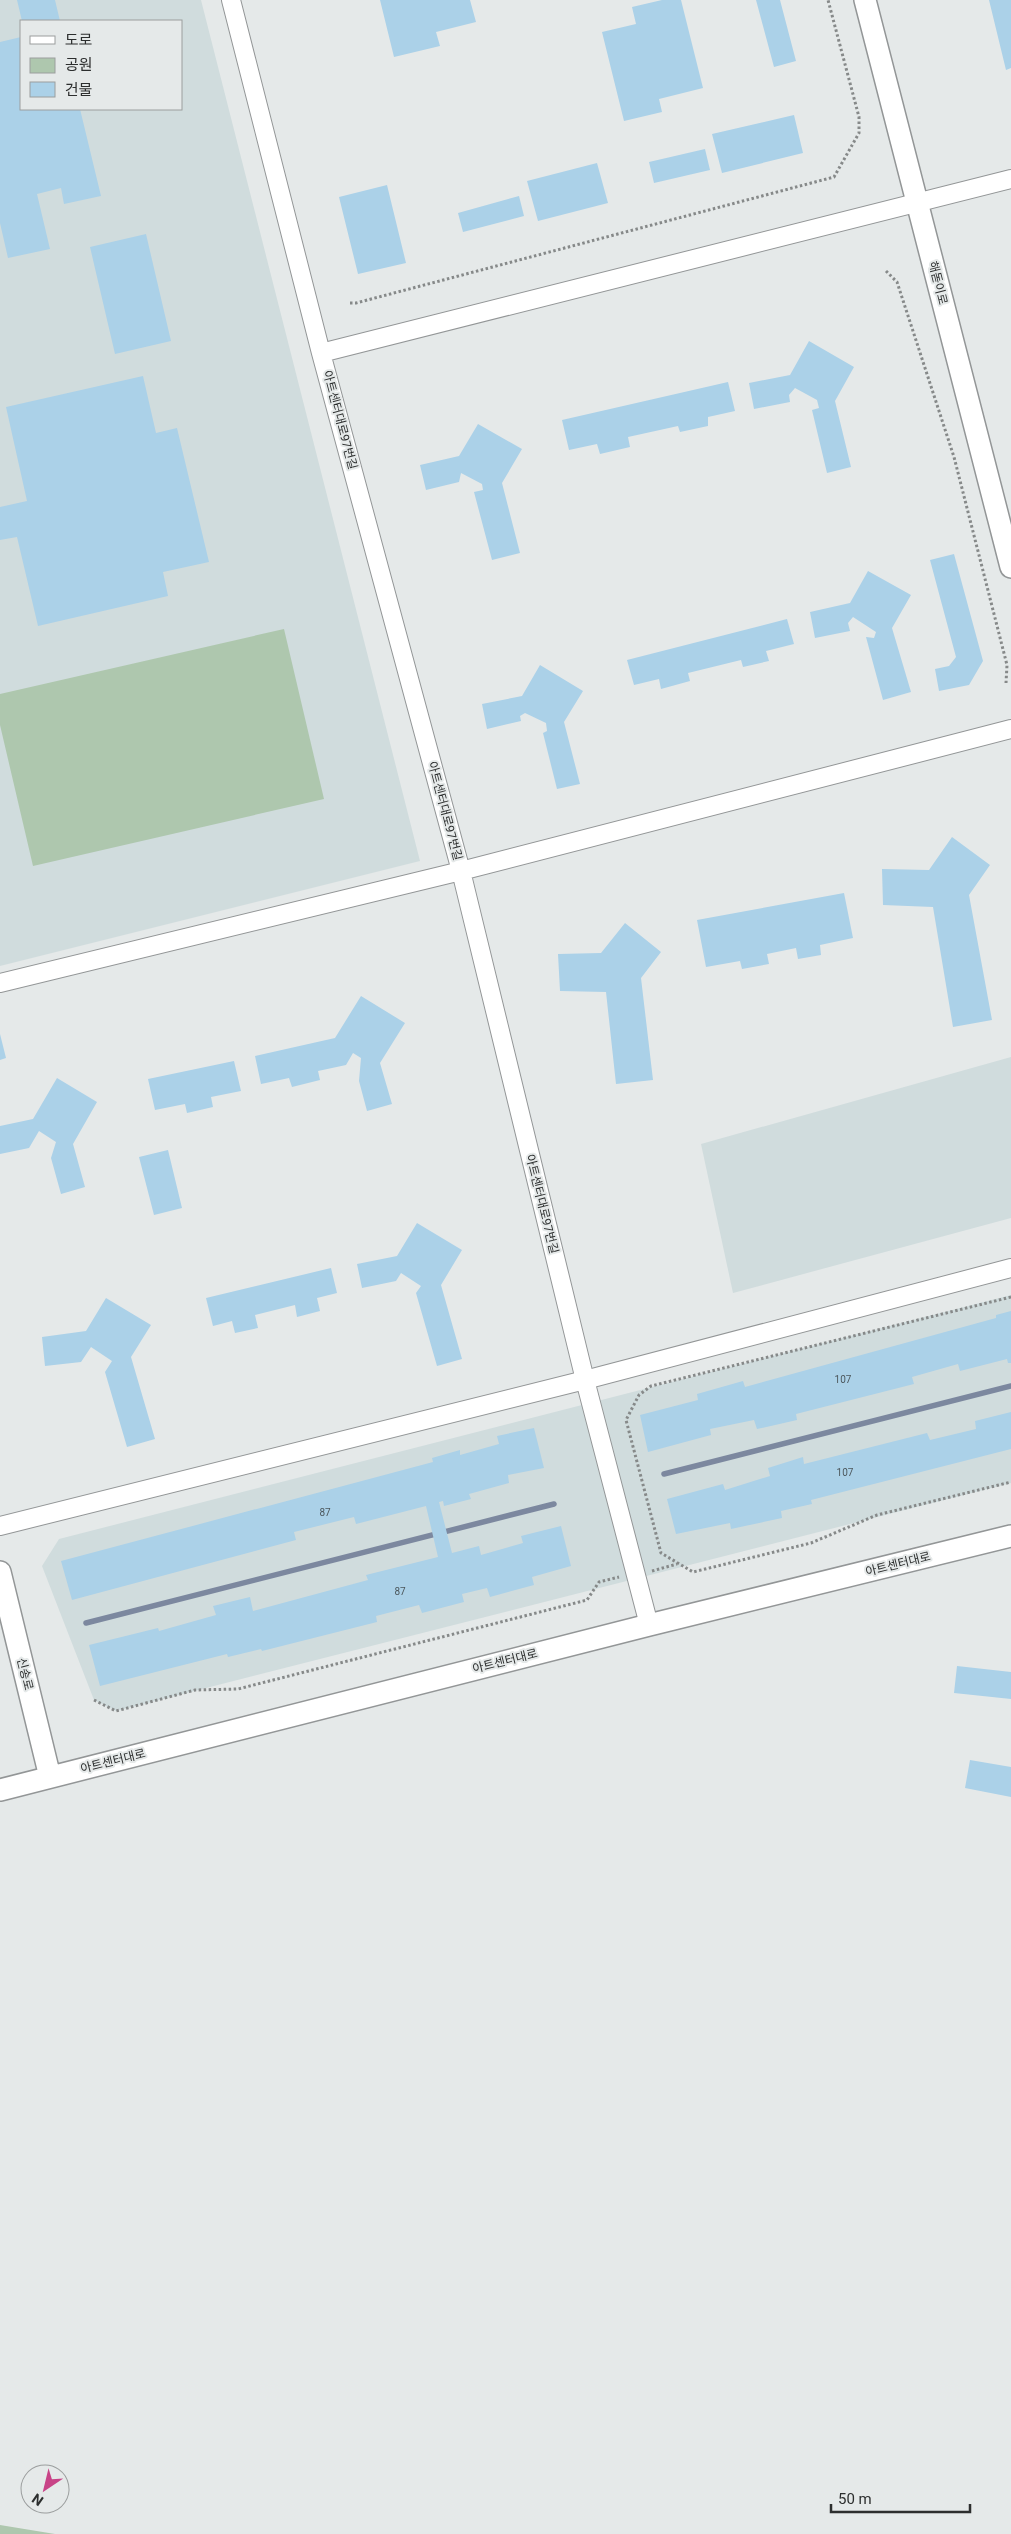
<svg xmlns="http://www.w3.org/2000/svg" width="1011" height="2534" font-family="Roboto,'Noto Sans KR',sans-serif">
<rect width="100%" height="100%" fill="#e5e9e9"/>
<path fill="#d0dcdd" fill-rule="evenodd" d="M 0,0 L 201,0 L 420,861 L 0,966 ZM 21,21 L 181,21 L 181,109 L 21,109 Z
M 1011,1057 L 1011,1218 L 733,1293 L 701,1144 Z
M 1011,1295 L 1011,1483 L 116,1711 L 94,1700 L 42,1566 L 59,1539 Z"/>
<path fill="#aec7ae" d="M 284,629 L 324,799 L 33,866 L 0,725 L 0,694 Z
M 0,2525 L 55,2534 L 0,2534 Z"/>
<g fill="none" stroke-linecap="round" stroke-linejoin="round">
<path stroke="#7c889f" stroke-width="5.5" d="M 664,1474 L 1011,1386
M 86,1623 L 554,1504"/>
</g>
<path fill="#abd1e8" d="M 17,0 L 55,0 L 60,21 L 22,21 Z
M 380,0 L 470,0 L 476,22 L 436,32 L 440,46 L 394,57 Z
M 662,0 L 681,0 L 703,88 L 659,99 L 662,112 L 624,121 L 602,32 L 636,24 L 632,7 Z
M 756,0 L 780,0 L 796,61 L 774,67 Z
M 989,0 L 1011,0 L 1011,68 L 1006,70 Z
M 21,37 L 21,109 L 80,109 L 101,196 L 64,204 L 61,188 L 37,194 L 50,249 L 8,258 L 0,223 L 0,42 Z
M 794,115 L 803,153 L 722,173 L 712,134 Z
M 705,149 L 710,170 L 654,183 L 649,162 Z
M 597,163 L 608,203 L 538,221 L 527,181 Z
M 387,185 L 406,263 L 358,274 L 339,197 Z
M 519,196 L 524,216 L 463,232 L 458,213 Z
M 146,234 L 171,341 L 115,354 L 90,247 Z
M 809,341 L 854,367 L 835,401 L 851,467 L 827,473 L 812,410 L 819,408 L 817,400 L 795,388 L 789,395 L 790,402 L 754,409 L 749,383 L 790,375 Z
M 143,376 L 156,433 L 177,428 L 209,562 L 163,572 L 168,596 L 38,626 L 17,537 L 0,540 L 0,507 L 27,501 L 6,407 Z
M 728,382 L 735,411 L 708,417 L 708,426 L 680,432 L 678,426 L 628,437 L 630,447 L 600,454 L 597,444 L 569,450 L 562,420 Z
M 478,424 L 522,449 L 502,483 L 520,553 L 492,560 L 474,492 L 483,490 L 482,484 L 461,473 L 459,482 L 426,490 L 420,465 L 459,456 Z
M 954,554 L 983,661 L 969,685 L 939,691 L 935,669 L 949,666 L 956,657 L 930,560 Z
M 868,571 L 911,595 L 892,628 L 911,692 L 883,700 L 866,637 L 874,638 L 876,632 L 853,617 L 848,623 L 850,631 L 815,638 L 810,612 L 850,603 Z
M 787,619 L 794,644 L 766,651 L 769,661 L 743,667 L 741,660 L 688,673 L 690,681 L 661,689 L 659,679 L 634,685 L 627,660 Z
M 540,665 L 583,691 L 564,722 L 580,784 L 557,789 L 543,733 L 547,731 L 546,723 L 525,713 L 520,716 L 521,721 L 487,729 L 482,704 L 522,696 Z
M 952,837 L 990,865 L 969,895 L 992,1020 L 953,1027 L 933,907 L 883,905 L 882,869 L 929,870 Z
M 844,893 L 853,938 L 820,945 L 821,955 L 798,959 L 796,948 L 767,954 L 769,964 L 742,969 L 740,961 L 706,967 L 697,920 Z
M 625,923 L 661,952 L 641,978 L 653,1080 L 616,1084 L 606,992 L 560,991 L 558,954 L 601,953 Z
M 361,996 L 405,1023 L 380,1063 L 392,1104 L 367,1111 L 359,1081 L 361,1058 L 353,1053 L 346,1065 L 318,1071 L 320,1080 L 292,1087 L 289,1078 L 261,1084 L 255,1056 L 335,1038 Z
M 0,1034 L 6,1058 L 0,1060 Z
M 234,1061 L 241,1091 L 211,1097 L 213,1107 L 187,1113 L 185,1104 L 155,1110 L 148,1079 Z
M 57,1078 L 97,1102 L 73,1144 L 85,1187 L 61,1194 L 51,1158 L 56,1142 L 39,1131 L 29,1148 L 0,1154 L 0,1126 L 33,1119 Z
M 168,1150 L 182,1208 L 154,1215 L 139,1157 Z
M 417,1223 L 462,1250 L 441,1285 L 462,1359 L 437,1366 L 416,1293 L 421,1286 L 401,1273 L 396,1281 L 362,1288 L 357,1264 L 397,1256 Z
M 331,1268 L 337,1293 L 317,1298 L 320,1311 L 297,1317 L 295,1305 L 255,1315 L 258,1328 L 235,1333 L 232,1321 L 213,1326 L 206,1298 Z
M 106,1298 L 151,1325 L 131,1357 L 155,1439 L 127,1447 L 105,1372 L 112,1361 L 91,1347 L 81,1362 L 45,1366 L 42,1337 L 86,1331 Z
M 1011,1311 L 1011,1363 L 1008,1363 L 1007,1359 L 960,1371 L 958,1364 L 912,1377 L 914,1384 L 796,1414 L 797,1420 L 757,1429 L 754,1420 L 710,1429 L 711,1435 L 648,1452 L 640,1415 L 698,1400 L 697,1394 L 743,1381 L 745,1387 L 996,1318 L 996,1315 Z
M 1011,1412 L 1011,1449 L 811,1500 L 812,1504 L 781,1511 L 782,1518 L 731,1529 L 730,1523 L 676,1534 L 667,1499 L 723,1484 L 725,1490 L 770,1476 L 768,1468 L 803,1457 L 804,1464 L 927,1433 L 930,1440 L 976,1429 L 975,1421 Z
M 534,1428 L 544,1468 L 508,1475 L 509,1483 L 469,1494 L 471,1499 L 444,1506 L 443,1501 L 439,1502 L 452,1553 L 479,1546 L 481,1555 L 523,1543 L 521,1536 L 561,1526 L 571,1566 L 532,1577 L 534,1585 L 490,1597 L 487,1588 L 462,1594 L 464,1602 L 422,1613 L 419,1605 L 376,1616 L 377,1622 L 262,1651 L 261,1649 L 228,1657 L 227,1654 L 100,1686 L 89,1645 L 158,1628 L 159,1631 L 216,1615 L 213,1606 L 250,1597 L 253,1611 L 368,1580 L 366,1575 L 438,1557 L 426,1506 L 356,1524 L 354,1517 L 294,1532 L 296,1540 L 72,1600 L 61,1561 L 433,1462 L 432,1458 L 460,1450 L 460,1455 L 499,1444 L 497,1436 Z
M 957,1666 L 1011,1672 L 1011,1699 L 954,1693 Z
M 970,1760 L 1011,1767 L 1011,1797 L 965,1788 Z"/>
<g fill="none" stroke-linecap="round" stroke-linejoin="round">
<g stroke="#939697" stroke-width="20">
<path id="minor" d="M 231,0 L 321,353 L 461,871 L 585,1380 L 649,1625
M 321,353 L 1011,179
M 0,983 L 461,871 L 1011,729
M 0,1526 L 585,1380 L 1011,1268"/>
</g>
<g stroke="#939697" stroke-width="24">
<path id="tertiary" d="M 865,0 L 1011,567
M 0,1572 L 50,1777
M 0,1790 L 649,1625 L 1011,1536"/>
</g>
<path stroke="#868989" stroke-width="3" stroke-dasharray="2.5 2.5" stroke-linecap="butt" d="M 886,271 L 897,282 L 954,457 L 1007,665 L 1006,683
M 350,303 L 356,303 L 834,177 L 859,133 L 859,117 L 828,0
M 1011,1297 L 651,1386 L 639,1395 L 626,1420 L 661,1553 L 693,1572 L 811,1543 L 877,1515 L 1011,1482
M 652,1571 L 677,1564
M 94,1700 L 116,1711 L 195,1690 L 238,1689 L 587,1600 L 599,1582 L 619,1577"/>
<use href="#minor" stroke="#fff" stroke-width="18"/>
<use href="#tertiary" stroke="#fff" stroke-width="21"/>
</g>
<g text-anchor="middle" stroke-width="4" stroke-linejoin="round" paint-order="stroke">
<g font-size="10" fill="#4c575c">
<text x="843" y="1383">107</text>
<text x="845" y="1476">107</text>
<text x="325" y="1516">87</text>
<text x="400" y="1595">87</text>
</g>
<g font-size="12" fill="#2c2e2e" stroke="#e5e9e9">
<text transform="translate(938 283) rotate(76)" y="4">해돋이로</text>
<text transform="translate(340 420) rotate(75)" y="4">아트센터대로97번길</text>
<text transform="translate(445 811) rotate(75)" y="4">아트센터대로97번길</text>
<text transform="translate(542 1204) rotate(76)" y="4">아트센터대로97번길</text>
<text transform="translate(898 1564) rotate(-14)" y="4">아트센터대로</text>
<text transform="translate(505 1661) rotate(-14)" y="4">아트센터대로</text>
<text transform="translate(25 1674) rotate(76)" y="4">신송로</text>
<text transform="translate(113 1761) rotate(-14)" y="4">아트센터대로</text>
</g>
</g>
<rect x="20" y="20" width="162" height="90" fill="#e5e9e9" stroke="#9b9e9e"/>
<rect x="30" y="36" width="25" height="8" fill="#ffffff" stroke="#9b9e9e"/>
<text x="65" y="45" font-size="15" fill="#2c2e2e">도로</text>
<rect x="30" y="58" width="25" height="15" fill="#aec7ae" stroke="#9b9e9e"/>
<text x="65" y="70" font-size="15" fill="#2c2e2e">공원</text>
<rect x="30" y="82" width="25" height="15" fill="#abd1e8" stroke="#9b9e9e"/>
<text x="65" y="95" font-size="15" fill="#2c2e2e">건물</text>
<g transform="translate(45 2489) rotate(215)"><circle r="24" fill="#e5e9e9" stroke="#9b9e9e"/>
<path d="M0-4L9 19L0 12L-9 19Z" fill="#c84387"/>
<text y="-8" font-size="14" font-weight="bold" text-anchor="middle" fill="#2c2e2e">N</text>
</g>
<path d="M831 2504v8h139v-8" fill="none" stroke="#2c2e2e" stroke-width="2.5"/>
<text x="838" y="2504" font-size="15" fill="#2c2e2e" stroke="#e5e9e9" stroke-width="4" paint-order="stroke">50 m</text>
</svg>
